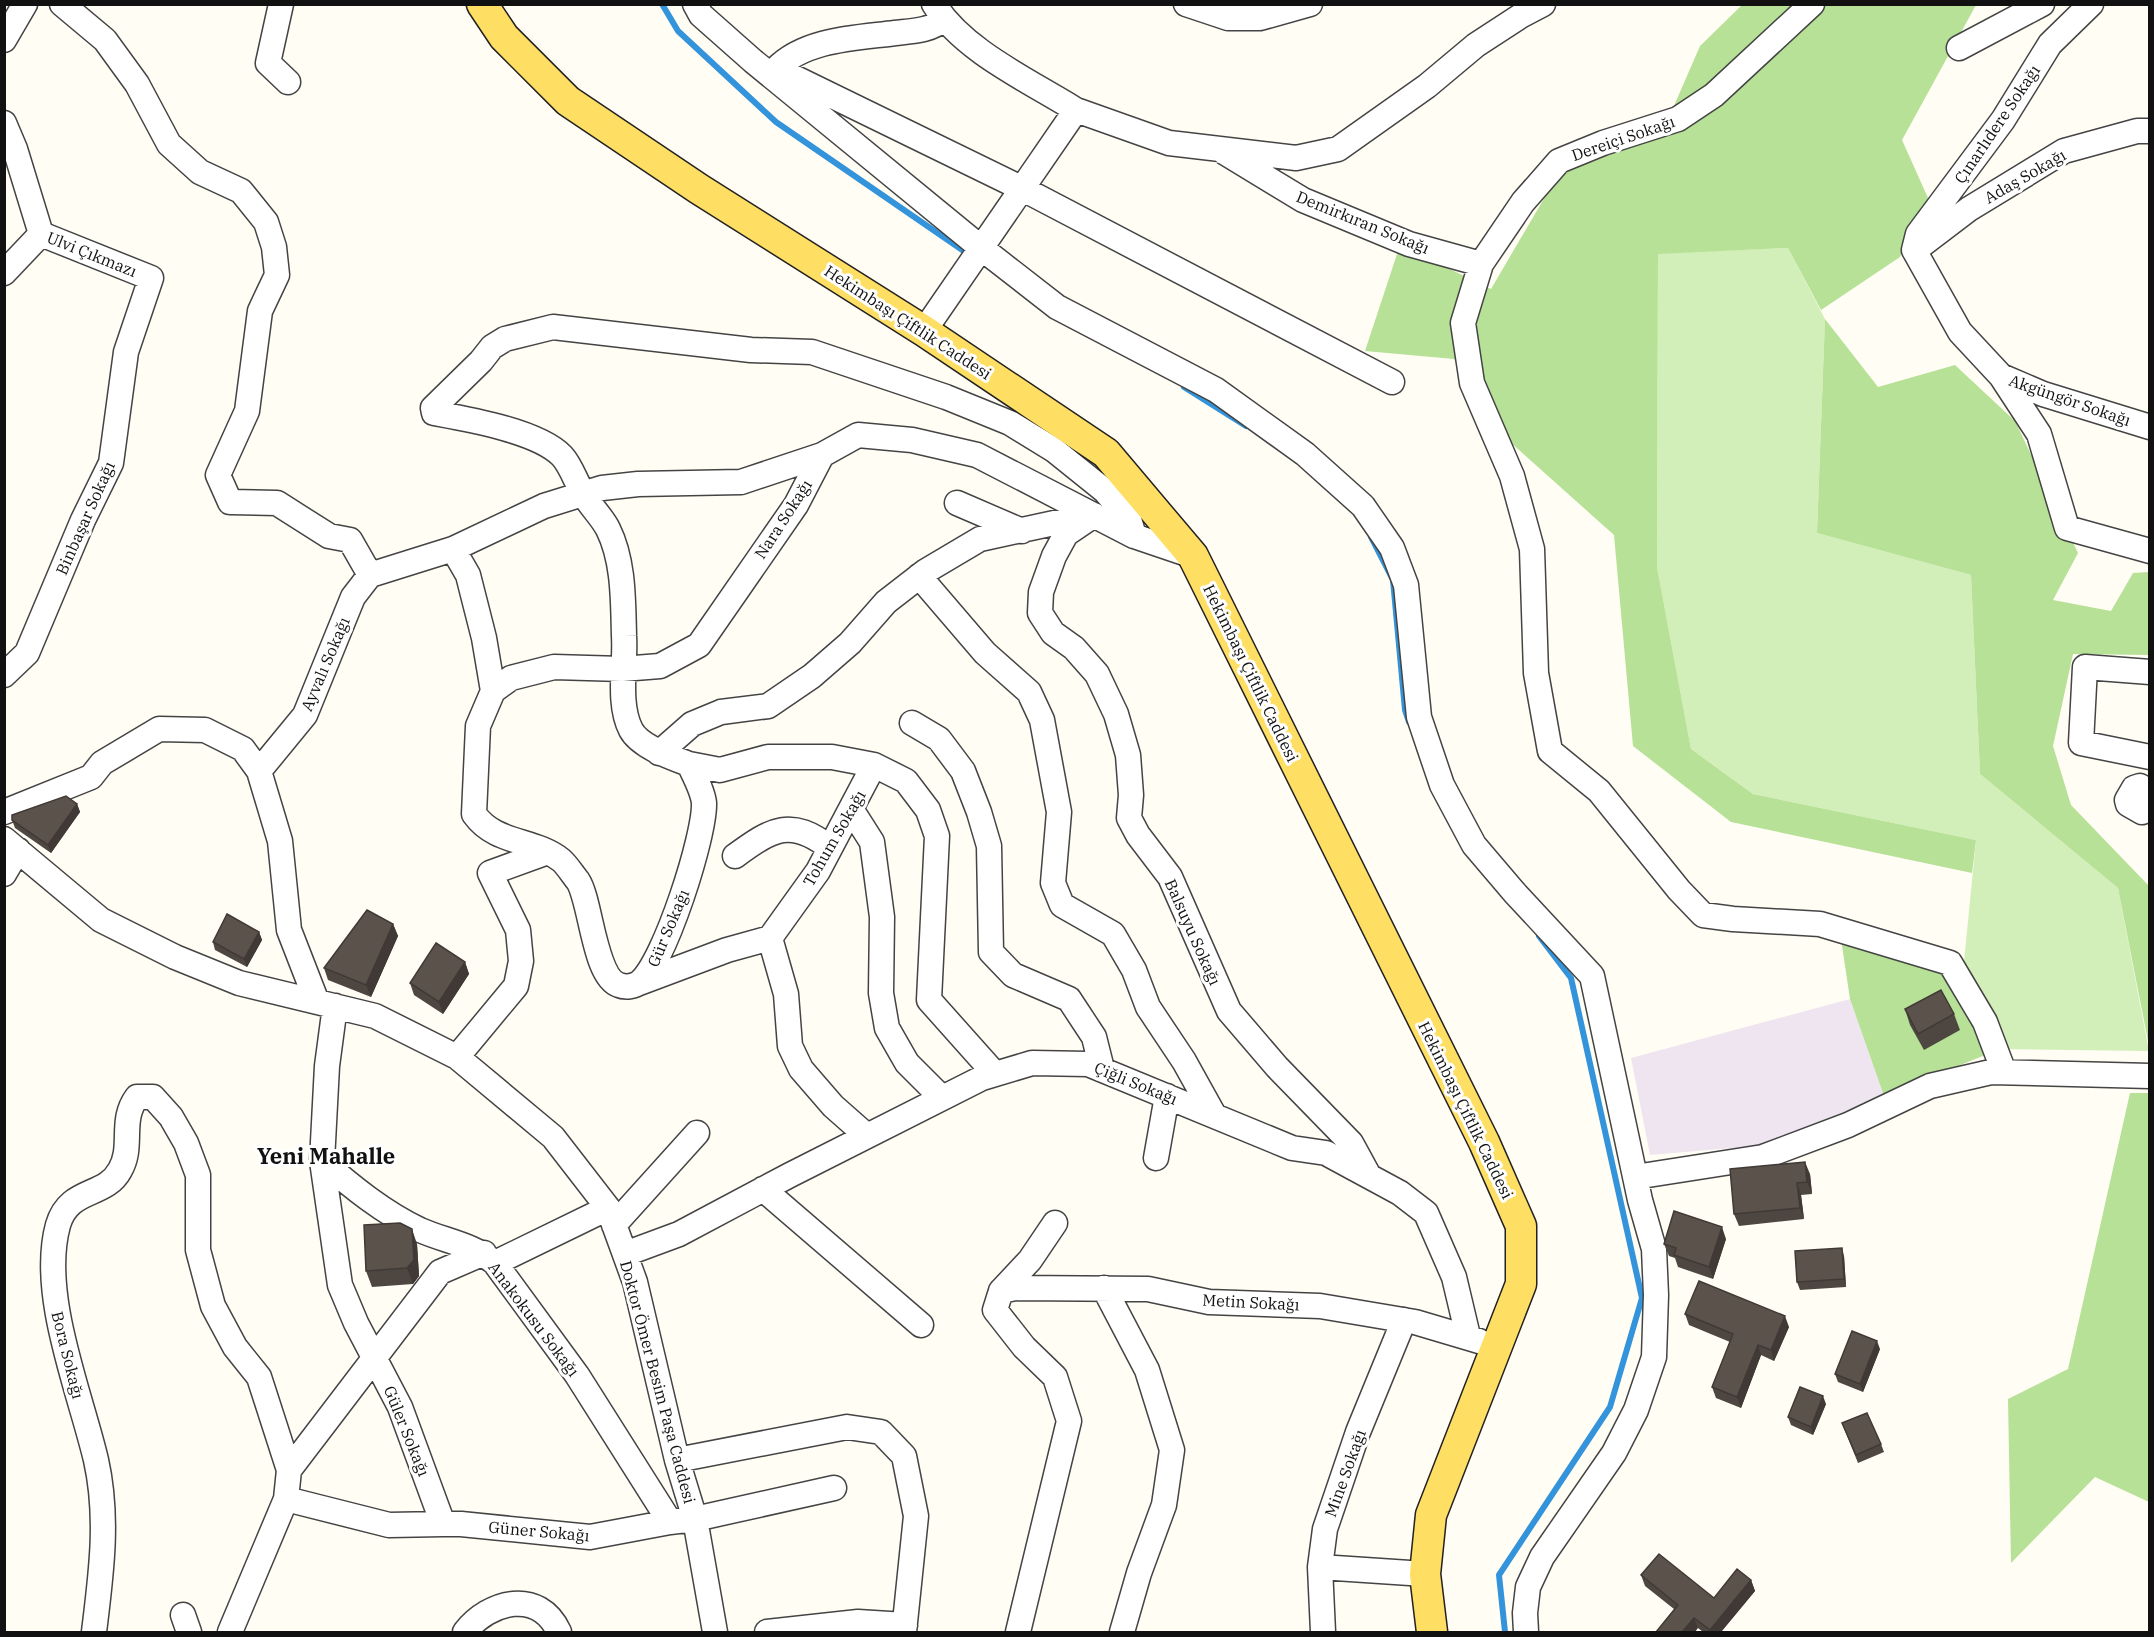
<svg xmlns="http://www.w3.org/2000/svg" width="2154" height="1637" font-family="'IBM Plex Serif',serif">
<rect width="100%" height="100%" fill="#fffdf4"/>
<path fill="#efe5f0" d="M 1850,999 L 1884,1096 L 1756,1146 L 1650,1155 L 1631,1058 Z"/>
<path fill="#d3efb9" d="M 1788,248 L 1825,319 L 1817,533 L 1971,575 L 1980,774 L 2118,888 L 2149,1051 L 2000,1049 L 1962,982 L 1976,840 L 1753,794 L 1691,749 L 1657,567 L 1658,253 Z"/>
<path fill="#b6e196" d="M 1742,5 L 1976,5 L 1902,140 L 1928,198 L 1900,257 L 1821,310 L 1788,248 L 1658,254 L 1657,567 L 1691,749 L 1753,794 L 1976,840 L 1972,873 L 1731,822 L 1633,746 L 1614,535 L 1499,432 L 1454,359 L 1365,351 L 1400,245 L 1491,289 L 1563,166 L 1660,138 L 1700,46 Z
M 1825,319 L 1878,387 L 1955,365 L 2015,421 L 2078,553 L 2053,600 L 2111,611 L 2133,573 L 2149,572 L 2149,655 L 2073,654 L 2053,746 L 2071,805 L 2149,886 L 2149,1046 L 2118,888 L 1980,774 L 1971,575 L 1817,533 Z
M 1841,939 L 1900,948 L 1962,982 L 2000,1049 L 1884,1096 L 1850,999 Z
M 2130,1093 L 2150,1093 L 2149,1502 L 2095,1477 L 2011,1563 L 2008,1399 L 2068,1369 Z"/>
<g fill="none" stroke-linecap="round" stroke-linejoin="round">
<path stroke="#3393db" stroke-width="6" d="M 662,4 L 678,31 L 776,122 L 971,256
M 1184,387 L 1246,426
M 1371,537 L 1393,580 L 1405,710 L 1409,722
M 1505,1632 L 1499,1575 L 1610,1407 L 1642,1298 L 1571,978 L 1539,936"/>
<g stroke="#444" stroke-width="27">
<path id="minor" d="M 62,4 L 105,40 L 137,84 L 169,144 L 200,172 L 241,191 L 266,222 L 274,247 L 277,275 L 260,311 L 247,411 L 218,475 L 230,502 L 277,503 L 329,536 L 350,540 L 370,575
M 281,4 L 268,63 L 288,82
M 695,4 L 701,15 L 753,61 L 980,247 L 1057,307 L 1216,390 L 1305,454 L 1363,506 L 1392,548 L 1406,585 L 1419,717 L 1442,785 L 1474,845 L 1514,892 L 1592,976 L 1640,1200 L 1654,1249 L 1656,1295 L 1654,1357 L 1636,1410 L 1614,1453 L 1542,1557 L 1528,1587 L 1525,1613 L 1526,1632
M 934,4 C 963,51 1030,81 1076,110
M 1186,4 L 1228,18 L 1260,18 L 1310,4
M 1812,4 L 1714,95 L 1678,119 L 1603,143 L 1559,161 L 1523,202 L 1481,264 L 1463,323 L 1472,383 L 1512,476 L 1532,549 L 1536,673 L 1550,751 L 1599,791 L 1679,890 L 1703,915 L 1733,919 L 1820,924 L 1950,963 L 1985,1022 L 2004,1072
M 4,40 L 25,4
M 1959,48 L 2042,4
M 776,69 C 805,39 856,38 895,33 C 913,31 930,31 944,19
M 777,69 L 1021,188 L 1392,382
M 4,123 L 15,149 L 41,234 L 151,278 L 126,352 L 111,463 L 83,520 L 27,653 L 4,675
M 1224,152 L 1303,200 L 1409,244 L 1481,264
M 1919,247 L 1969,209 L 2064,151 L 2137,131 L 2150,131
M 1914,250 L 1960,332 L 2001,376 L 2043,394 L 2150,427
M 1914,250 L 1918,234 L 2003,120 L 2050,44 L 2091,4
M 4,273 L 41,234
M 924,331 L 1076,110 L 1169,143 L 1296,158 L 1338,149 L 1427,86 L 1476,45 L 1522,15 L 1543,4
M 2001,376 L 2039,434 L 2067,528 L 2150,551
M 957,503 L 1022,531
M 1094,515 L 1066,534 L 1054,556 L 1041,592 L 1040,613 L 1053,633 L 1074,648 L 1097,674 L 1116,714 L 1128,755 L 1131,795 L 1129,818 L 1138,835 L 1170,877 L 1229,1011 L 1277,1067 L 1351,1143 L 1369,1176
M 453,549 L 468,575 L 484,638 L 493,691 L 478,726 L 474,814 C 496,845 533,838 561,860 C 567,865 573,875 578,881 C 591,901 594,977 619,985 C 626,988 635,986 640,982 C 665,961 705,836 704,803 C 703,791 694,775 689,764 C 673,758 640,747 631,730 C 617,703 626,664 624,636 C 623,601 624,561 608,529 C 602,517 591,507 584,495 C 576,483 572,467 562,456 C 538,431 467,419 434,413 L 433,408 L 481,361 L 492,347 L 505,339 L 553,327 L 751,350 L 812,352 L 946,397 L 1010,423 L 1054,450 L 1105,491 L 1129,519 L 1134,536
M 919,576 L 985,653 L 1029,692 L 1042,720 L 1059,812 L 1053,883 L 1062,905 L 1113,934 L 1134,970 L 1148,1007 L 1184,1061 L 1214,1115
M 2150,672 L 2085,667 L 2081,743 L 2150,757
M 493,691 L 511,678 L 554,667 L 622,669 L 660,666 L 699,645 L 796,505 L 822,455 L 858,435 L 912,440 L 977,455 L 1134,536 L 1193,556
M 912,723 L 939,739 L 963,771 L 979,812 L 989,846 L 991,952 L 1013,975 L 1069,999 L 1094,1037 L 1102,1069
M 659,753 L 692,724 L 721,712 L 768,706 L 812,676 L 850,643 L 886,602 L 926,571 L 980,539 L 1082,517
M 689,764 L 720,770 L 768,757 L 832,757 L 874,765 L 906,781 L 928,810 L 937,836 L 929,1000 L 995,1074
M 259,771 L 305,715 L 353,597 L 370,575 L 453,549 L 544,506 L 602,488 L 638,484 L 741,482 L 822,455
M 2150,792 L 2140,786 L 2134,788 L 2127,800 L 2128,804 L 2142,812 L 2150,809
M 851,809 L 872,842 L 882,917 L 881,993 L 887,1028 L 907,1063 L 942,1098
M 4,812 L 91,777 L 102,763 L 159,729 L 205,730 L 243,749 L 259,771 L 280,841 L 289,930 L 317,1002
M 4,839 L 101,920 L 175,957 L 239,983 L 375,1016 L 457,1057 L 553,1137 L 608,1208 L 635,1282 L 677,1460 L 695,1519 L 715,1632
M 735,856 C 772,829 791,817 830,848
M 4,874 L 18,850
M 770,938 L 818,871 L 874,765
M 639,983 L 727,950 L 770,938 L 786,994 L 790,1046 L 801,1069 L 833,1106 L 867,1136
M 457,1057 L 516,986 L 521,961 L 518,930 L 490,873 L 545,853
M 1156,1158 L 1167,1096
M 322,1161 C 352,1187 384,1213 420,1230 C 445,1241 474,1245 495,1263 L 577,1375 L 670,1522 L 695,1519 L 834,1488
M 1635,1177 L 1763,1157 L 1848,1125 L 1930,1086 L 1991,1072 L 2150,1076
M 763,1189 L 921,1325
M 614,1225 L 697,1133
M 625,1254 L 679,1234 L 790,1175 L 982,1078 L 1032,1063 L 1088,1064 L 1292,1148 L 1326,1153 L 1400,1193 L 1426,1213 L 1454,1277 L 1468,1336
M 495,1263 L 608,1208
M 1104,1288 L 1147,1370 L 1172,1450 L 1164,1505 L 1139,1573 L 1122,1632
M 1001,1291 L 1030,1260 L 1055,1223
M 677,1460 L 847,1427 L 881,1432 L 904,1456 L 916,1516 L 904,1632
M 289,1470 L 440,1272 L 484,1253
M 443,1524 L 461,1524 L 590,1537 L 670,1522
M 1320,1567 L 1425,1574
M 183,1615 L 189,1632
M 94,1632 C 101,1575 109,1518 96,1460 C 80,1392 39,1294 58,1225 C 69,1187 105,1198 120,1170 C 134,1146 119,1121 137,1097 L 153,1097 L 171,1117 L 186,1143 L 198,1175 L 198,1250 L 213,1306 L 235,1347 L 259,1377 L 289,1470 L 286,1499
M 230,1632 L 286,1499 L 389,1525 L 443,1524 L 400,1407 L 356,1323 L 340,1285 L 322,1161 L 327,1066 L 335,1006
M 465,1632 C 489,1601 539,1588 559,1632
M 767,1632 L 858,1622 L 905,1625
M 1018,1632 L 1069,1421 L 1055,1377 L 1024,1347 L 995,1310 L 1001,1291 L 1016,1288 L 1148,1289 L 1209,1302 L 1320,1306 L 1415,1322 L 1479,1341
M 1323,1632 L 1320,1567 L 1325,1529 L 1358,1432 L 1404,1320"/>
</g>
<g stroke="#222" stroke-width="33">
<path id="major" d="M 482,4 L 504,37 L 568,101 L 699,189 L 924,331 L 1106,453 L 1193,556 L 1484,1142 L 1521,1226 L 1521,1284 L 1431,1515 L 1425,1574 L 1432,1632"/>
</g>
<use href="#minor" stroke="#fff" stroke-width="24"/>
<use href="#major" stroke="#ffde64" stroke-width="30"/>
</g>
<path fill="#4e4741" d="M 77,804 L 80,812 L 51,853 L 15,828 L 12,820 Z
M 393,924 L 398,936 L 371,997 L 328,980 L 324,968 Z
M 259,932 L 262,940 L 247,967 L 215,950 L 213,942 Z
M 465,962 L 469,974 L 443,1014 L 414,995 L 410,983 Z
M 1905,1009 L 1954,1014 L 1960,1030 L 1924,1050 L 1910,1025 Z
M 1810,1174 L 1812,1194 L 1801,1195 L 1804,1219 L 1739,1226 L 1734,1214 Z
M 1726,1239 L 1713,1279 L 1678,1267 L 1675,1258 L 1669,1256 L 1664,1244 Z
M 417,1244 L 419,1276 L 413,1284 L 372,1287 L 366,1271 Z
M 1844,1256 L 1846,1287 L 1800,1290 L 1797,1282 Z
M 1685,1314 L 1789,1327 L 1774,1361 L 1761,1355 L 1741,1408 L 1716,1398 L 1712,1387 L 1730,1342 L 1689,1325 Z
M 1880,1349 L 1863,1392 L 1838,1382 L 1835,1374 Z
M 1826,1404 L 1813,1435 L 1791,1425 L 1788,1417 Z
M 1842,1423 L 1881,1444 L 1884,1452 L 1858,1463 Z
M 1641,1575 L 1714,1598 L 1751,1580 L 1755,1591 L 1721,1632 L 1703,1632 L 1645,1586 Z"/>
<path fill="#403935" d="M 77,804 L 80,812 L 51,853 L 48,845 Z
M 393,924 L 398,936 L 371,997 L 366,985 Z
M 259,932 L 262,940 L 247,967 L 244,959 Z
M 465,962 L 469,974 L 443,1014 L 439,1002 Z
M 1805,1162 L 1810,1174 L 1812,1194 L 1807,1182 Z
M 1797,1183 L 1801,1195 L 1804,1219 L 1800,1208 Z
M 1722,1227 L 1726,1239 L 1713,1279 L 1709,1267 Z
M 412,1229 L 417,1244 L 419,1276 L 413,1284 L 407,1268 Z
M 1842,1248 L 1844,1256 L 1846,1287 L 1844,1279 Z
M 1785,1316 L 1789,1327 L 1774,1361 L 1771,1350 Z
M 1877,1341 L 1880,1349 L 1863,1392 L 1860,1384 Z
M 1758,1345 L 1761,1355 L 1741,1408 L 1737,1397 Z
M 1823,1396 L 1826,1404 L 1813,1435 L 1811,1427 Z
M 1751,1580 L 1755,1591 L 1721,1632 L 1711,1632 L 1710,1630 Z
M 1694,1618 L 1698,1628 L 1695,1632 L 1682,1632 Z"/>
<path fill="#5b524c" stroke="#403935" stroke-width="1.5" d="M 66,796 L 77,804 L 48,845 L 12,820 L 12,815 Z
M 367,910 L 393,924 L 366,985 L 324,968 Z
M 227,914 L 259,932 L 244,959 L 213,942 Z
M 436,943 L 465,962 L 439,1002 L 410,983 Z
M 1941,990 L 1954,1014 L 1918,1034 L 1905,1009 Z
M 1805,1162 L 1807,1182 L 1797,1183 L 1800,1208 L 1734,1214 L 1730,1169 Z
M 1674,1211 L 1722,1227 L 1709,1267 L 1674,1255 L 1676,1248 L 1664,1244 Z
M 400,1223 L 412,1229 L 414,1260 L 407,1268 L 366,1271 L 364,1225 Z
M 1842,1248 L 1844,1279 L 1797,1282 L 1795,1251 Z
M 1699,1281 L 1785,1316 L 1771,1350 L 1758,1345 L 1737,1397 L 1712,1387 L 1733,1334 L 1685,1314 Z
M 1852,1331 L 1877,1341 L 1860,1384 L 1835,1374 Z
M 1800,1387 L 1823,1396 L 1811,1427 L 1788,1417 Z
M 1867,1413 L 1881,1444 L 1856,1455 L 1842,1423 Z
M 1659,1554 L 1714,1598 L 1737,1569 L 1751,1580 L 1710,1630 L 1694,1618 L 1682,1632 L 1656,1632 L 1678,1605 L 1641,1575 Z"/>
<g text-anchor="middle" stroke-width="6" stroke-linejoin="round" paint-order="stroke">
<g font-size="16" fill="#111" stroke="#fff">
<text transform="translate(1997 124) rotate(-56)" y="6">Çınarlıdere Sokağı</text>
<text transform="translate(1623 138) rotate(-19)" y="6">Dereiçi Sokağı</text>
<text transform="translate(2025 176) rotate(-30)" y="6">Adaş Sokağı</text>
<text transform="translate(1363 222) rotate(22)" y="6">Demirkıran Sokağı</text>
<text transform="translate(92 254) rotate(22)" y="6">Ulvi Çıkmazı</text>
<text transform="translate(908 322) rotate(33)" y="6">Hekimbaşı Çiftlik Caddesi</text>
<text transform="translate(2070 400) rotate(19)" y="6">Akgüngör Sokağı</text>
<text transform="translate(85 518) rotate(-66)" y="6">Binbaşar Sokağı</text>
<text transform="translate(783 519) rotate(-57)" y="6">Nara Sokağı</text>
<text transform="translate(325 664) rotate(-67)" y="6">Ayvalı Sokağı</text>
<text transform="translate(1251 673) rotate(64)" y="6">Hekimbaşı Çiftlik Caddesi</text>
<text transform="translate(834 838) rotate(-60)" y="6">Tohum Sokağı</text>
<text transform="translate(668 928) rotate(-67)" y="6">Gür Sokağı</text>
<text transform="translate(1193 932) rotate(66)" y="6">Balsuyu Sokağı</text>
<text transform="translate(1136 1083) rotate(22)" y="6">Çiğli Sokağı</text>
<text transform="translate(1466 1110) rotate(64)" y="6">Hekimbaşı Çiftlik Caddesi</text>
<text transform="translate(1251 1302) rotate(3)" y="6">Metin Sokağı</text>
<text transform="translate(534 1319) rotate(53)" y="6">Anakokusu Sokağı</text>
<text transform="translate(68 1355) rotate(76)" y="6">Bora Sokağı</text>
<text transform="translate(658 1382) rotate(75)" y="6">Doktor Ömer Besim Paşa Caddesi</text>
<text transform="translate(407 1431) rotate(68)" y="6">Güler Sokağı</text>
<text transform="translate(1345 1473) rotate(-70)" y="6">Mine Sokağı</text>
<text transform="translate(539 1531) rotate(5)" y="6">Güner Sokağı</text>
</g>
<g font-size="22" font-weight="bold" fill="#111" stroke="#fff">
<text x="326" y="1164">Yeni Mahalle</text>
</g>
</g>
<rect width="2154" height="1637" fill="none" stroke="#111111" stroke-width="12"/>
</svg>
